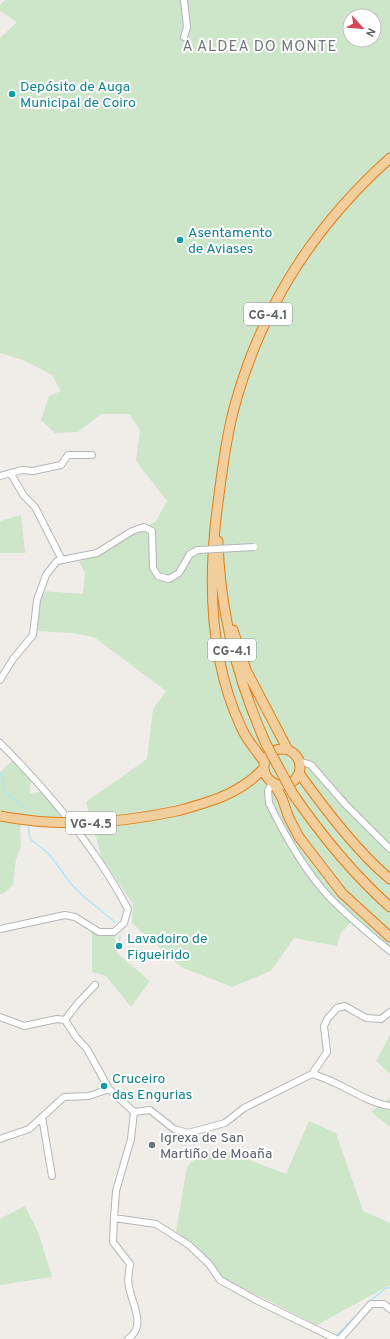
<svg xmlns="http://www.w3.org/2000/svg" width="390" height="1339" font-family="Overpass,sans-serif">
<rect width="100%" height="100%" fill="#f0ede9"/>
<path fill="#cde5c8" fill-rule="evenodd" d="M 5,0 L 390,0 L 390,955 L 350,923 L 340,934 L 337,946 L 294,938 L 271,971 L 232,987 L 181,967 L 132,923 L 133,904 L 102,858 L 86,802 L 147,759 L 153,709 L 166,691 L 94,637 L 72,633 L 36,631 L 42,591 L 83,594 L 85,573 L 79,562 L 103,553 L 156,521 L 167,501 L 136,461 L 140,430 L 129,414 L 101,414 L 78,432 L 55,433 L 41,420 L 49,396 L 61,391 L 52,375 L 23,360 L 0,353 L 0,38 L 17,22 L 0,11 L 0,5 ZM 350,16 L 374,16 L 374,40 L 350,40 Z
M 21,515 L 25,553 L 0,553 L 0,521 Z
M 13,759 L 31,778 L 30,793 L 42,792 L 67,821 L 23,818 L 20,830 L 21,847 L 16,859 L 13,885 L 3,894 L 0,894 L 0,773 Z
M 92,930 L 98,934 L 115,935 L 117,953 L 150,981 L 131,1007 L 106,976 L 92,972 Z
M 390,1035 L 390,1074 L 376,1061 Z
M 390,1098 L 390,1127 L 371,1112 Z
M 309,1121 L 336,1133 L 363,1211 L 390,1223 L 390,1285 L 317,1325 L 223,1278 L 176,1231 L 187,1167 L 203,1151 L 219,1158 L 228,1152 L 286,1174 Z
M 25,1206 L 38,1232 L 52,1277 L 0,1285 L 0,1219 Z"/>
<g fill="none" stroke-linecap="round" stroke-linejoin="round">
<path stroke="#b2e5f7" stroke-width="1.5" d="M 0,772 L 3,777 L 4,792 L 26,809
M 28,823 L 30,839 L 49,854 L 72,885 L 83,896 L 115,922
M 119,942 L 120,936
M 369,1302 L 386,1288 L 390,1288
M 337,1335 L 357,1315"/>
<g stroke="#b3b6b9" stroke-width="8">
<path id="minor" d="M 184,0 L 187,27 L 184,37
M 11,474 L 24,496 L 35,507 L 62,560
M 0,476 L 22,470 L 33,471 L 61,465 L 68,455 L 92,455
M 0,680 L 13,659 L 33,635 L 37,600 L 46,575 L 57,561 L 97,553 L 132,531 L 144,527 L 152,531 L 153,568 L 158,576 L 169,579 L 179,573 L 190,554 L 198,550
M 0,743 C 50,793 95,847 128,909 L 124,923 L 114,932 L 99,932 L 75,917 L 65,915 L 0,929
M 299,761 L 311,765 L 345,804 L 390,849
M 272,782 L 268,791 L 269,803 C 285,836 305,871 330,898 C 349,917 369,934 390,951
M 0,1017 L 24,1026 L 57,1019 L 65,1020 L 76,1037 L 87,1049 L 109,1089 L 134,1112
M 65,1020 L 78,1003 L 95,985
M 312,1074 C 340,1081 363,1102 390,1106
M 134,1112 L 131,1139 L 116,1191 L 114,1218 L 156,1224 L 189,1245 L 209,1264 L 220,1280 L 258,1301 L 336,1339
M 134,1112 L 150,1110 L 174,1129 L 188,1133 L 225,1123 L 244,1108 L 312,1074 L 327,1052 L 324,1026 L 328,1018 L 337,1008 L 345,1006 L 366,1018 L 381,1019 L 390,1012
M 42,1117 L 52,1176
M 0,1139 L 29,1129 L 64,1097 L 89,1096 L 109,1089
M 114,1218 L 113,1242 L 130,1264 C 129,1271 127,1280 129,1287 C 132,1304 147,1326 128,1339
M 340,1339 L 371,1304 L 384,1304 L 390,1309"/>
</g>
<g stroke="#e17e18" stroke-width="11">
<path id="highway" d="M 218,541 C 220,613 237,679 266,744
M 233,630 L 246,670 L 288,750
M264 767a18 18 0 1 1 36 0a18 18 0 1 1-36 0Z
M 265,763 C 257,751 247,741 241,727 C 210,660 208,581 217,510 C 222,473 226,436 236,401 C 263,306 316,224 390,158
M 299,773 C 324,808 357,852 390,879
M 274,784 L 282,798 L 289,818 L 299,837 L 342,893 L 390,937
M 293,794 C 322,836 352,873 390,907
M 181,810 C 213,801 241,793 264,768"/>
</g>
<use href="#minor" stroke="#fff" stroke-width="6"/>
<use href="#highway" stroke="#f3ce9d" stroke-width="9"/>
<g stroke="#b3b6b9" stroke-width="8" stroke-linecap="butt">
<path id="minor-bridge" d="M 198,550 L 254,547"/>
</g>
<g stroke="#e17e18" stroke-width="11" stroke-linecap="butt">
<path id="highway-bridge" d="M 266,744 L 293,794
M 0,816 C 60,828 122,823 181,810"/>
</g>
<use href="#minor-bridge" stroke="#fff" stroke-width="6"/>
<use href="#highway-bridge" stroke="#f3ce9d" stroke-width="9"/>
</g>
<g fill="#0f9aa8" stroke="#fff" stroke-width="1.5">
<circle cx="12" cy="94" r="4"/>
<circle cx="180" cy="240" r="4"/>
<circle cx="119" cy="946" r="4"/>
<circle cx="104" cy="1086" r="4"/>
</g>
<circle fill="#6b7280" stroke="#fff" stroke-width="1.5" cx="152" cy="1145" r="4"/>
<g text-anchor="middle" stroke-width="4" stroke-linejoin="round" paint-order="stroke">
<g fill="#fff" stroke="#909295" stroke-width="1">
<rect x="244" y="303" width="48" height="22" rx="3"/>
<rect x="208" y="639" width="48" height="22" rx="3"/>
<rect x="66" y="812" width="50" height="22" rx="3"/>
</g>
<g font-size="13" font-weight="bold" fill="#606467">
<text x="268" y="319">CG-4.1</text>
<text x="232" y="655">CG-4.1</text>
<text x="91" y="828">VG-4.5</text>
</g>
<g font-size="14" fill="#0d838f" stroke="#fff" text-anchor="start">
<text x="20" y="91">Depósito de Auga<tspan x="20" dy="16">Municipal de Coiro</tspan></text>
<text x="188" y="237">Asentamento<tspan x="188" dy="16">de Aviases</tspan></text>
<text x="127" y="943">Lavadoiro de<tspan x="127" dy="16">Figueirido</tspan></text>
<text x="112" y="1083">Cruceiro<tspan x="112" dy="16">das Engurias</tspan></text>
</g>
<g font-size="14" fill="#5b616d" stroke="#fff" text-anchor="start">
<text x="160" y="1142">Igrexa de San<tspan x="160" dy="16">Martiño de Moaña</tspan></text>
</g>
<g font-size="15" letter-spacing="1" fill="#717679" stroke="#fff">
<text x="260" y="51">A ALDEA DO MONTE</text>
</g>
</g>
<g transform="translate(362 28) rotate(117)"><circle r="19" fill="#ffffff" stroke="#bfc1c2"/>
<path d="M0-3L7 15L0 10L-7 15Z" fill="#d94655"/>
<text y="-6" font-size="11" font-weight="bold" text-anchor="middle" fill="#606467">N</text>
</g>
</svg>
